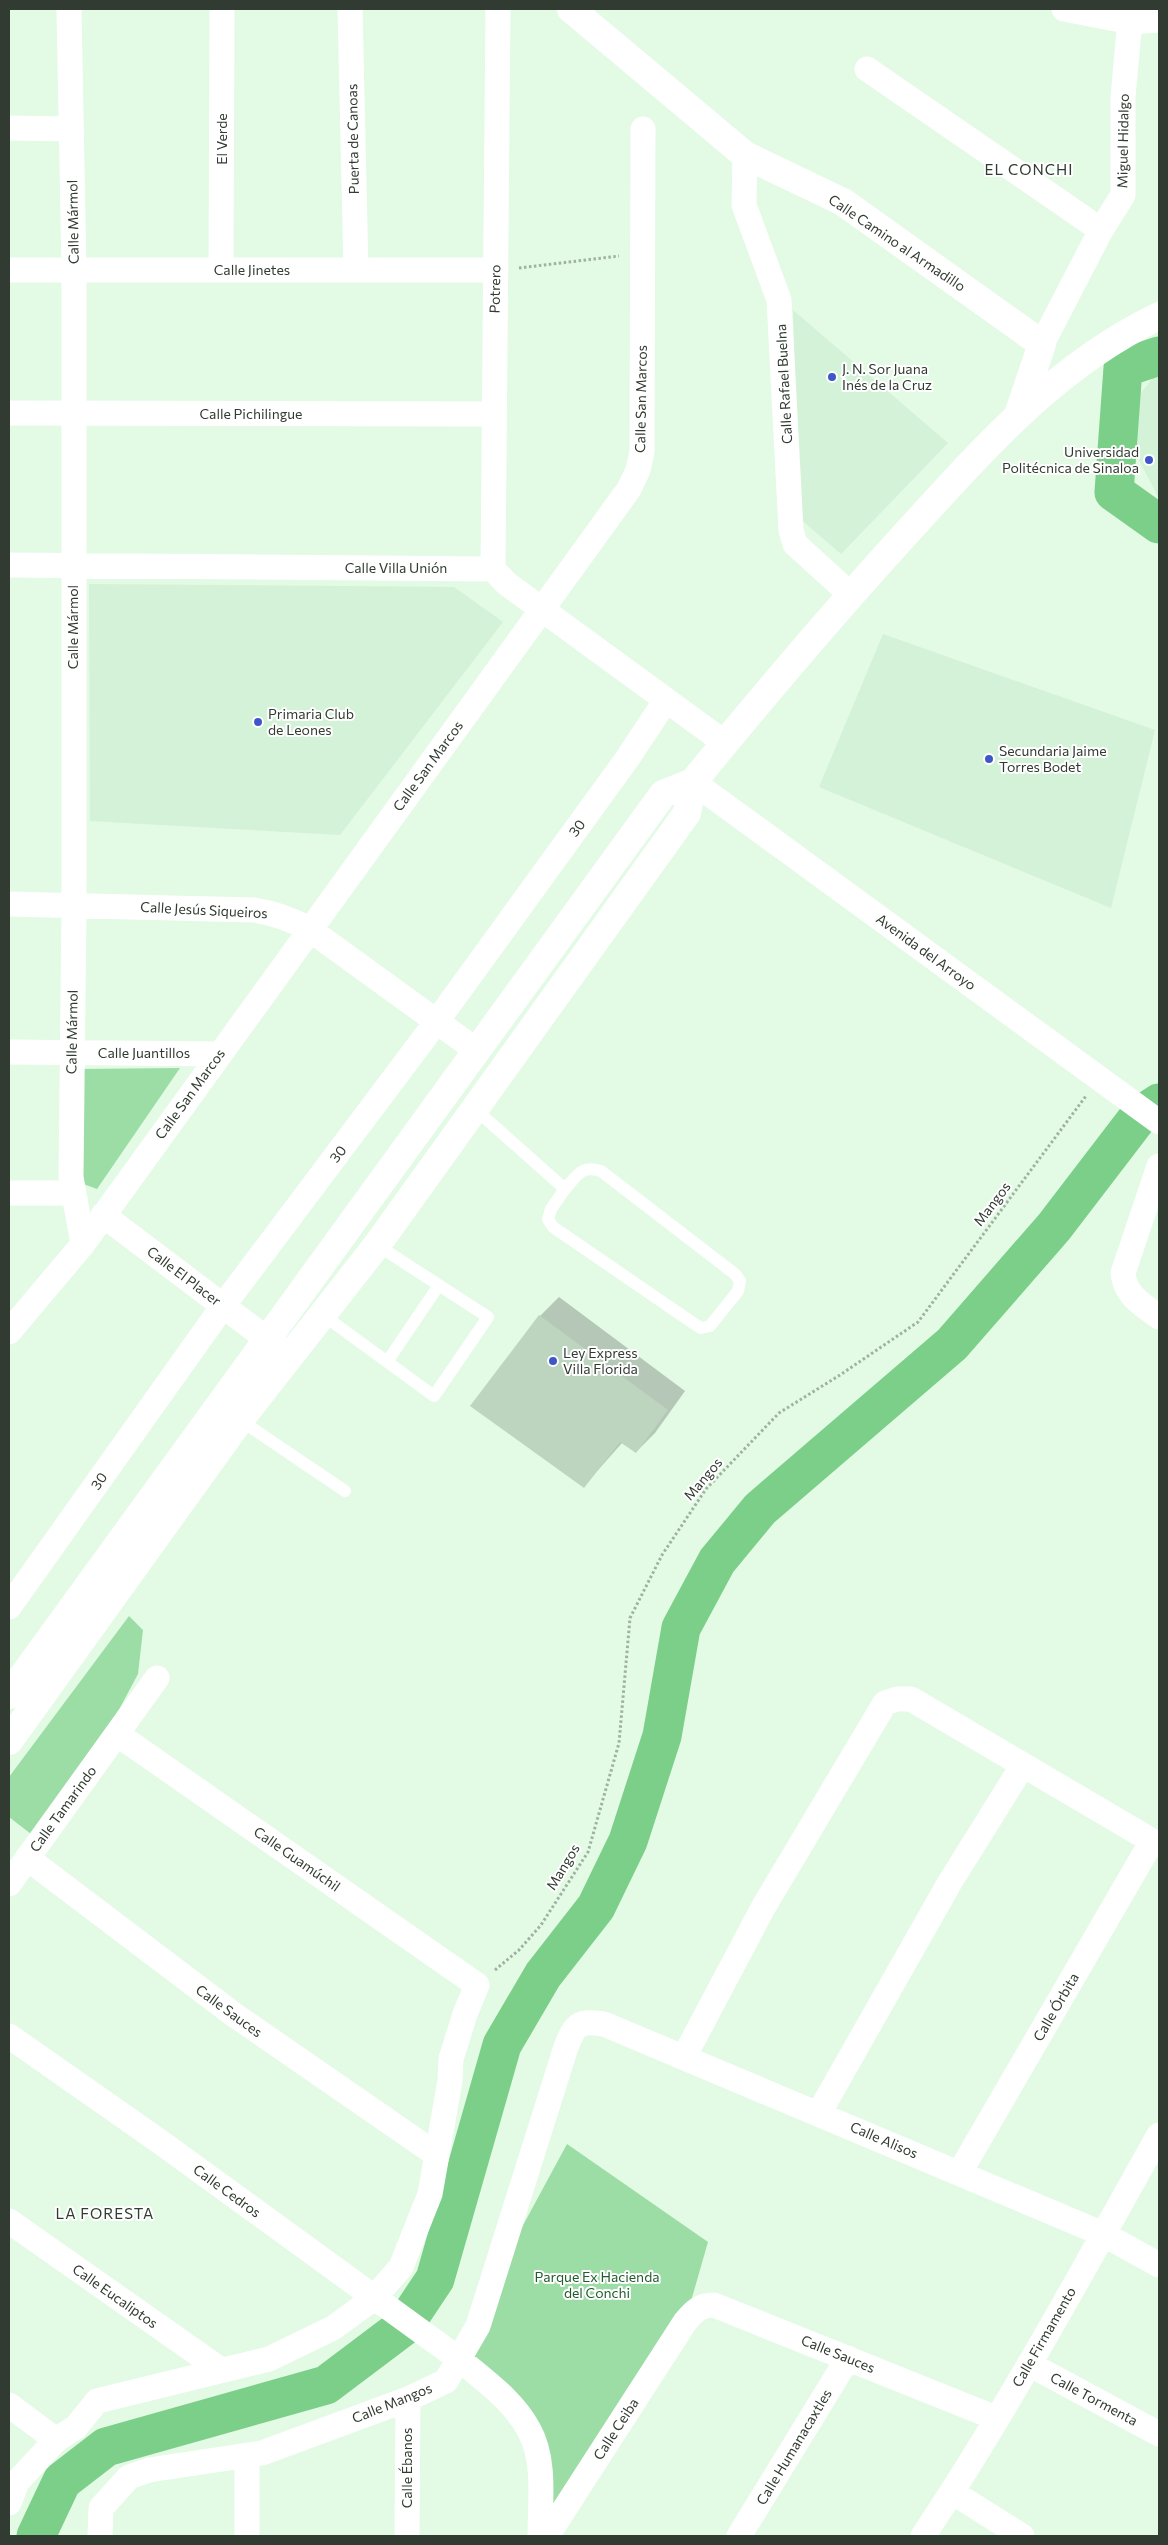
<svg xmlns="http://www.w3.org/2000/svg" width="1168" height="2545" font-family="Commissioner,sans-serif">
<rect width="100%" height="100%" fill="#e3fae5"/>
<path fill="#d4f2d7" d="M 793,310 L 948,443 L 841,554 L 798,517 Z
M 1159,370 L 1159,499 L 1119,421 Z
M 89,584 L 454,587 L 503,622 L 340,835 L 90,821 Z
M 883,634 L 1155,730 L 1111,908 L 819,787 Z"/>
<path fill="#9cdda5" d="M 180,1068 L 97,1189 L 78,1182 L 80,1069 Z
M 129,1616 L 143,1630 L 138,1674 L 113,1721 L 31,1834 L 9,1817 L 9,1777 Z
M 567,2144 L 708,2242 L 685,2322 L 547,2536 L 535,2446 L 463,2354 L 494,2279 Z"/>
<path fill="#0003" d="M 559,1297 L 685,1391 L 655,1433 L 636,1452 L 622,1443 L 584,1486 L 472,1406 L 540,1316 Z"/>
<g fill="none" stroke-linecap="round" stroke-linejoin="round">
<path stroke="#7bcf88" stroke-width="39" d="M 1159,356 L 1123,368 L 1114,492 L 1159,524
M 36,2536 L 62,2481 L 106,2447 L 326,2385 L 403,2327 L 435,2279 L 502,2045 L 543,1975 L 596,1907 L 628,1841 L 662,1736 L 681,1628 L 717,1561 L 760,1509 L 952,1344 L 1054,1227 L 1139,1116 L 1159,1103"/>
</g>
<path fill="#bdd4bf" d="M 539,1315 L 668,1410 L 636,1453 L 620,1442 L 584,1488 L 470,1406 Z"/>
<g fill="none" stroke-linecap="round" stroke-linejoin="round">
<path stroke="#a0b1a1" stroke-width="3" stroke-dasharray="2.5 2.5" stroke-linecap="butt" d="M 519,268 L 619,256
M 495,1970 L 519,1950 L 541,1925 L 588,1852 L 619,1743 L 630,1618 L 662,1555 L 706,1489 L 779,1413 L 840,1375 L 918,1322 L 1086,1096"/>
<path stroke="#fff" stroke-width="12" d="M 475,1109 L 565,1189 C 578,1175 581,1165 601,1171 L 735,1274 L 740,1281 L 738,1291 L 710,1326 L 701,1328 L 693,1323 L 553,1227 L 548,1219 L 551,1209 L 565,1189
M 323,1315 L 434,1396 L 488,1317 L 377,1245
M 387,1362 L 439,1285
M 237,1418 L 345,1491"/>
<path stroke="#fff" stroke-width="25" d="M 69,9 L 74,270 L 74,906 L 71,1177 L 83,1244
M 350,9 L 356,270
M 1064,9 L 1131,22 L 1159,20
M 867,69 L 1101,230
M 9,128 L 71,129
M 745,155 L 744,205 L 779,300 L 791,530 L 795,544 L 850,594
M 221,269 L 222,9
M 9,270 L 496,270
M 1042,344 L 1101,230 L 1123,195 L 1123,97 L 1131,9
M 9,413 L 493,414
M 9,565 L 493,569 L 506,583 L 725,743
M 493,569 L 498,9
M 693,782 L 1159,1122
M 9,904 L 254,910 C 275,913 291,919 309,929 L 476,1050
M 9,1052 L 220,1054
M 1159,1166 L 1123,1273 C 1125,1296 1143,1305 1159,1317
M 9,1193 L 73,1193
M 103,1215 L 284,1352
M 9,1332 L 83,1244 L 629,489 L 638,470 L 642,452 L 643,129
M 9,1607 L 223,1306 L 437,1021 L 627,759 L 666,700
M 27,1858 L 233,2014 L 437,2155
M 9,1884 L 157,1678
M 9,2036 L 159,2141 L 459,2359 C 484,2380 514,2401 529,2430 C 546,2460 540,2503 540,2536
M 684,2057 L 764,1906 L 885,1703 L 897,1699 L 911,1699 L 1159,1845
M 819,2113 L 950,1882 L 1023,1765
M 960,2172 L 1152,1841
M 9,2221 L 221,2370
M 1029,2364 L 1159,2434
M 9,2405 L 56,2440
M 247,2456 L 247,2536
M 952,2492 L 1022,2536
M 9,2503 L 17,2482 L 56,2440 L 76,2427 L 97,2401 L 269,2359 L 333,2328 L 374,2298 L 401,2267 L 430,2194 L 450,2081 L 451,2059 L 465,2014 L 477,1985 L 117,1734
M 100,2536 L 101,2508 L 129,2477 L 149,2470 L 262,2453 L 408,2399 L 446,2381 L 478,2326 L 566,2047 C 575,2024 579,2020 604,2024 L 1103,2234 L 1159,2265
M 407,2536 L 408,2399
M 547,2536 L 685,2322 C 694,2311 700,2305 714,2305 L 996,2418
M 739,2536 L 848,2358
M 923,2536 C 1009,2407 1083,2270 1159,2135"/>
<path stroke="#fff" stroke-width="28" d="M 571,9 L 745,155 L 843,202 L 1042,344 L 1018,415
M 9,1695 L 663,794 L 693,782
M 9,1741 L 240,1420 L 377,1245 L 687,813 L 693,782 C 764,695 836,610 912,527 C 987,445 1057,365 1159,316"/>
</g>
<g fill="#3f56c9" stroke="#fff" stroke-width="2">
<circle cx="832" cy="377" r="5"/>
<circle cx="1149" cy="460" r="5"/>
<circle cx="258" cy="722" r="5"/>
<circle cx="989" cy="759" r="5"/>
<circle cx="553" cy="1361" r="5"/>
</g>
<g text-anchor="middle" stroke-width="4" stroke-linejoin="round" paint-order="stroke">
<g font-size="14" fill="#323b32" stroke="#fff">
<text transform="translate(222 139) rotate(-90)" y="5">El Verde</text>
<text transform="translate(353 139) rotate(-91)" y="5">Puerta de Canoas</text>
<text transform="translate(1123 141) rotate(-89)" y="5">Miguel Hidalgo</text>
<text transform="translate(73 222) rotate(-91)" y="5">Calle Mármol</text>
<text transform="translate(897 243) rotate(34)" y="5">Calle Camino al Armadillo</text>
<text x="252" y="275">Calle Jinetes</text>
<text transform="translate(495 289) rotate(-89)" y="5">Potrero</text>
<text transform="translate(784 384) rotate(-93)" y="5">Calle Rafael Buelna</text>
<text transform="translate(641 399) rotate(-89)" y="5">Calle San Marcos</text>
<text x="251" y="419">Calle Pichilingue</text>
<text x="396" y="573">Calle Villa Unión</text>
<text transform="translate(73 627) rotate(-90)" y="5">Calle Mármol</text>
<text transform="translate(428 766) rotate(-54)" y="5">Calle San Marcos</text>
<text transform="translate(577 828) rotate(-54)" y="5">30</text>
<text transform="translate(204 910) rotate(3)" y="5">Calle Jesús Siqueiros</text>
<text transform="translate(926 952) rotate(36)" y="5">Avenida del Arroyo</text>
<text transform="translate(72 1032) rotate(-89)" y="5">Calle Mármol</text>
<text x="144" y="1058">Calle Juantillos</text>
<text transform="translate(190 1094) rotate(-54)" y="5">Calle San Marcos</text>
<text transform="translate(338 1154) rotate(-53)" y="5">30</text>
<text transform="translate(992 1204) rotate(-53)" y="5">Mangos</text>
<text transform="translate(184 1276) rotate(37)" y="5">Calle El Placer</text>
<text transform="translate(703 1479) rotate(-50)" y="5">Mangos</text>
<text transform="translate(99 1481) rotate(-55)" y="5">30</text>
<text transform="translate(63 1809) rotate(-54)" y="5">Calle Tamarindo</text>
<text transform="translate(297 1859) rotate(35)" y="5">Calle Guamúchil</text>
<text transform="translate(563 1867) rotate(-59)" y="5">Mangos</text>
<text transform="translate(1056 2007) rotate(-60)" y="5">Calle Órbita</text>
<text transform="translate(229 2011) rotate(36)" y="5">Calle Sauces</text>
<text transform="translate(884 2140) rotate(23)" y="5">Calle Alisos</text>
<text transform="translate(227 2191) rotate(36)" y="5">Calle Cedros</text>
<text transform="translate(115 2296) rotate(35)" y="5">Calle Eucaliptos</text>
<text transform="translate(1044 2337) rotate(-60)" y="5">Calle Firmamento</text>
<text transform="translate(838 2354) rotate(22)" y="5">Calle Sauces</text>
<text transform="translate(1094 2399) rotate(28)" y="5">Calle Tormenta</text>
<text transform="translate(392 2403) rotate(-22)" y="5">Calle Mangos</text>
<text transform="translate(616 2429) rotate(-57)" y="5">Calle Ceiba</text>
<text transform="translate(794 2447) rotate(-59)" y="5">Calle Humanacaxtles</text>
<text transform="translate(407 2468) rotate(-90)" y="5">Calle Ébanos</text>
</g>
<g font-size="14" fill="#323b32" stroke="#fff" text-anchor="start">
<text x="842" y="374">J. N. Sor Juana<tspan x="842" dy="16">Inés de la Cruz</tspan></text>
<text x="1139" y="457" text-anchor="end">Universidad<tspan x="1139" dy="16">Politécnica de Sinaloa</tspan></text>
<text x="268" y="719">Primaria Club<tspan x="268" dy="16">de Leones</tspan></text>
<text x="999" y="756">Secundaria Jaime<tspan x="999" dy="16">Torres Bodet</tspan></text>
<text x="563" y="1358">Ley Express<tspan x="563" dy="16">Villa Florida</tspan></text>
</g>
<g font-size="14" fill="#225c2e" stroke="#fff">
<text x="597" y="2282">Parque Ex Hacienda<tspan x="597" dy="16">del Conchi</tspan></text>
</g>
<g font-size="15" letter-spacing="1" fill="#323b32" stroke="#fff">
<text x="1029" y="175">EL CONCHI</text>
<text x="105" y="2219">LA FORESTA</text>
</g>
</g>
<rect width="1168" height="2545" fill="none" stroke="#323b32" stroke-width="20"/>
</svg>
